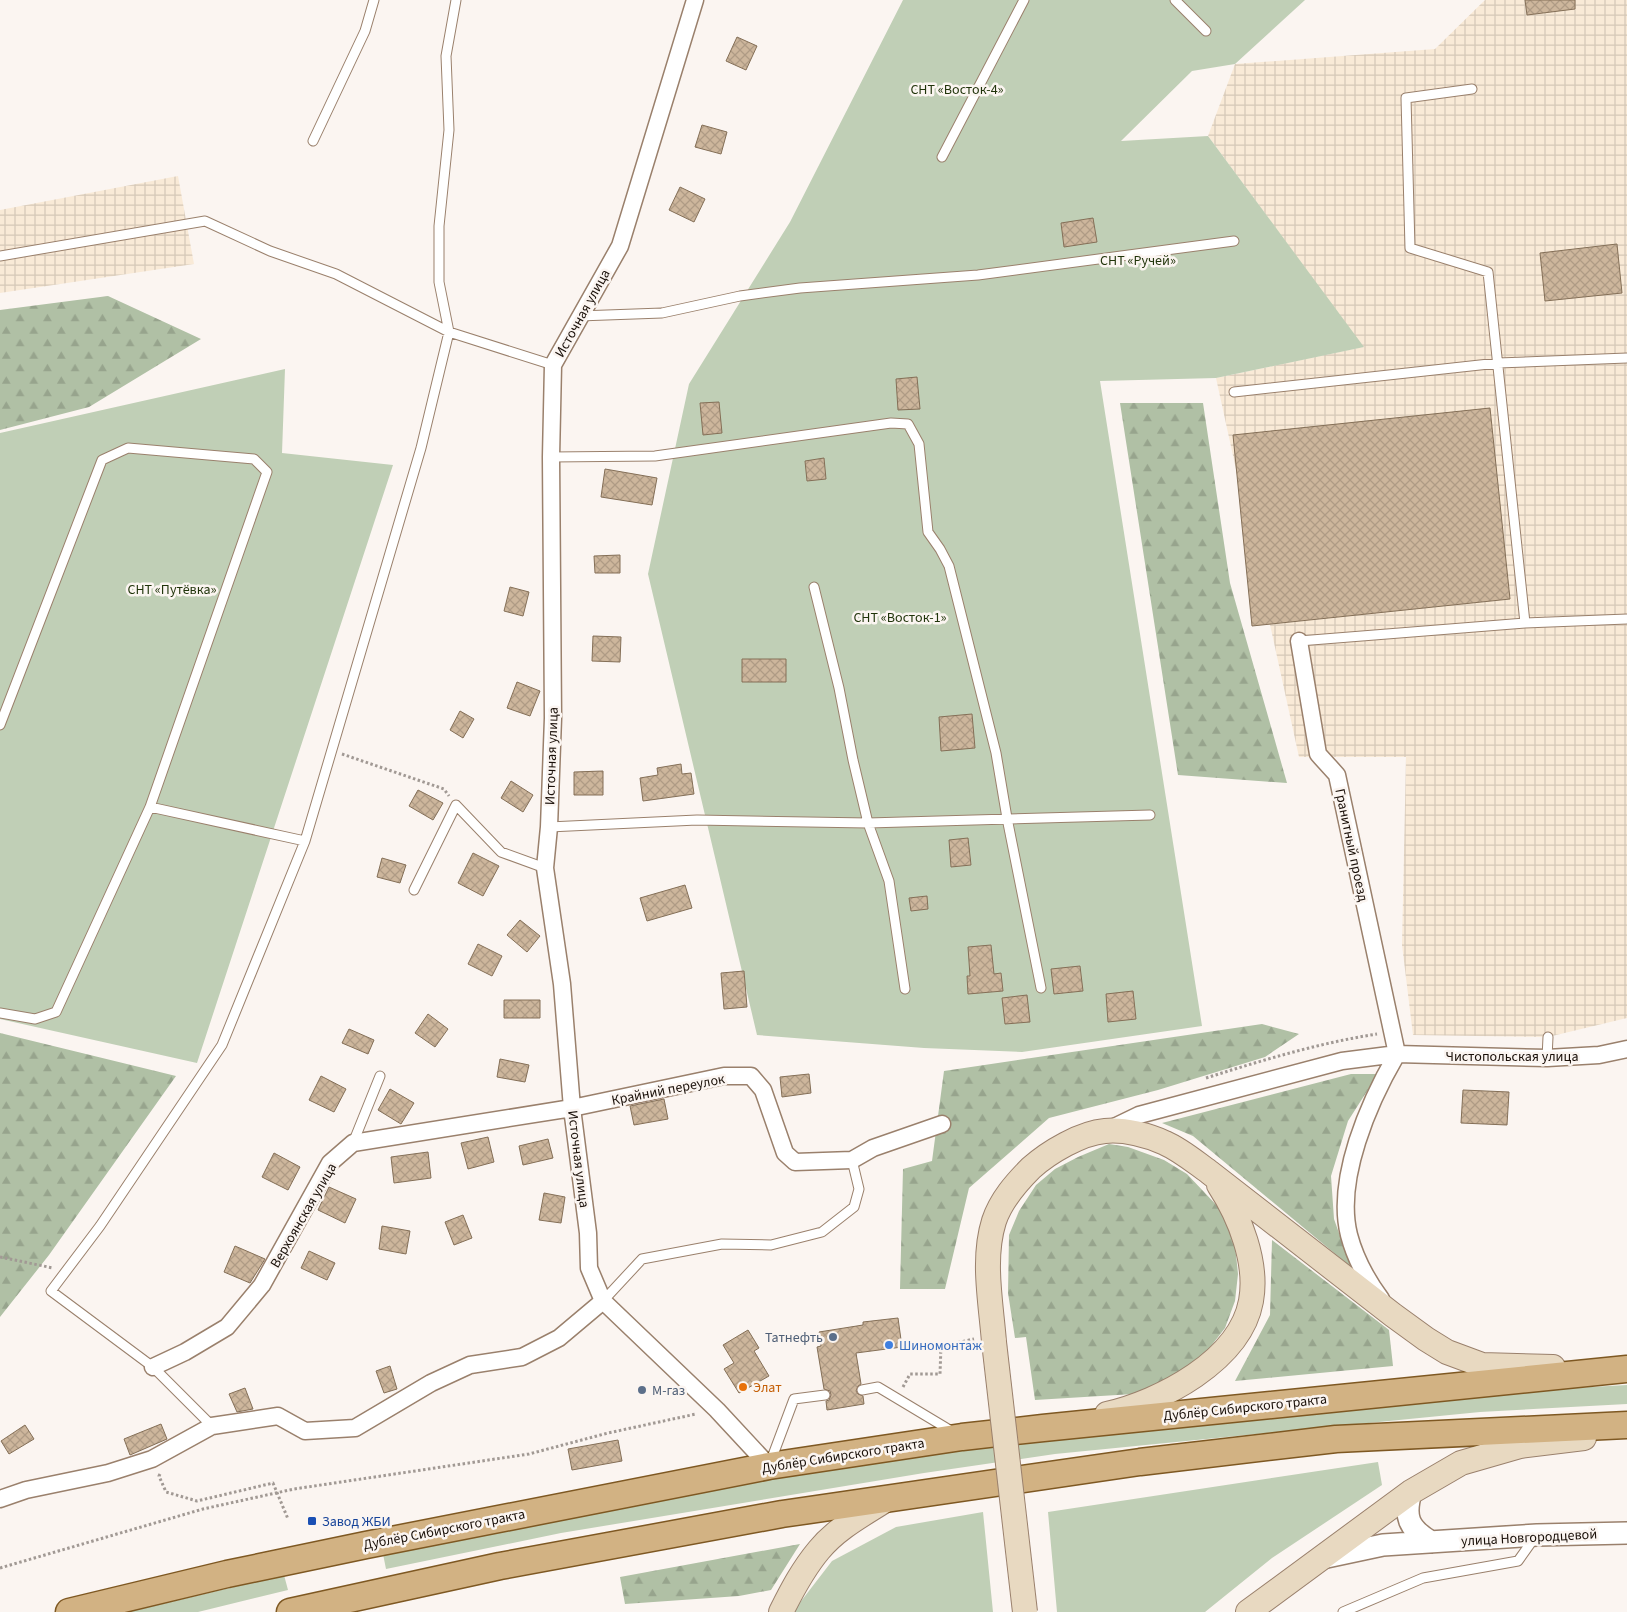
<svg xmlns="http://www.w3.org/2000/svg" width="1627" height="1612" font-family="'Source Sans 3',sans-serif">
<defs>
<pattern id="industrial-grid" width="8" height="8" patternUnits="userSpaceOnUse" patternTransform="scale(1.25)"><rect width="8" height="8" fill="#f9ead7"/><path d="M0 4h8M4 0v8" fill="none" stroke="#d5c8b7"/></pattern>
<pattern id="forest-firs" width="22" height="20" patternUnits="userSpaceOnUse" patternTransform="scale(1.25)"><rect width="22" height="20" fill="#b0c0a5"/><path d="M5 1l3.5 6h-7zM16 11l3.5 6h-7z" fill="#97a48d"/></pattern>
<pattern id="building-cross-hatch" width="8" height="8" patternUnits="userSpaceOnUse" patternTransform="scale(1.25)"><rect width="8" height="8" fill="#cdb69c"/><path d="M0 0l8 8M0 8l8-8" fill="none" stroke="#af9b85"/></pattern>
</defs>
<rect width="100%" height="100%" fill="#fbf5f1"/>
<path fill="url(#industrial-grid)" d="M 1485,0 L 1627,0 L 1627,1018 L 1548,1037 L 1413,1035 L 1402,945 L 1406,757 L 1299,757 L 1216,378 L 1363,347 L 1208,136 L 1235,64 L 1435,49 Z
M 178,176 L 194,264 L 0,293 L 0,210 Z"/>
<path fill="#c0cfb6" d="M 903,0 L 1305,0 L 1235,64 L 1192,71 L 1121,141 L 1208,136 L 1364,347 L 1216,378 L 1100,381 L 1202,1026 L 1022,1052 L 924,1048 L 757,1035 L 648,574 L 689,384 L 790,222 Z
M 285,369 L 282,453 L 393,465 L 197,1063 L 0,1019 L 0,433 Z
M 1627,1385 L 1627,1404 L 1480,1412 L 1055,1454 L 924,1473 L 561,1533 L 386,1569 L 383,1554 L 684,1492 L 1067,1433 L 1502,1392 Z
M 1378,1462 L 1382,1485 L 1272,1558 L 1205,1612 L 1057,1612 L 1048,1512 Z
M 983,1512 L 993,1612 L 794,1612 L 795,1609 L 832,1561 L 896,1527 Z
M 284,1575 L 288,1590 L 198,1612 L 128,1612 Z"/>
<path fill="url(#forest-firs)" d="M 108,296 L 201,339 L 89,407 L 0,430 L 0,310 Z
M 1120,403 L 1203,403 L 1230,583 L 1287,783 L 1178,775 Z
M 1262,1024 L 1299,1034 L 1265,1057 L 1158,1090 L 1049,1118 L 969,1188 L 945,1289 L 900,1289 L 903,1169 L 932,1161 L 944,1071 Z
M 0,1033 L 176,1076 L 49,1255 L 0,1317 Z
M 1351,1074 L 1378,1074 L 1348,1121 L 1331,1176 L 1334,1219 L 1351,1267 L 1193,1136 L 1162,1123 Z
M 1109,1144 L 1128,1147 L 1164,1160 L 1187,1174 L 1222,1211 L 1235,1245 L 1238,1274 L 1235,1301 L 1225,1328 L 1204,1355 L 1150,1393 L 1035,1400 L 1026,1337 L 1015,1338 L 1008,1293 L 1009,1235 L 1019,1211 L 1036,1185 L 1055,1169 L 1078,1157 Z
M 1272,1240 L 1389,1330 L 1393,1366 L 1235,1381 L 1270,1315 Z
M 800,1544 L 771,1590 L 739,1596 L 625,1604 L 620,1577 Z"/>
<path fill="url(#building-cross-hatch)" stroke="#846f57" d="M 1525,0 L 1575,0 L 1575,9 L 1527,15 Z
M 737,37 L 757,46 L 746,70 L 726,61 Z
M 702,125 L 727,132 L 721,154 L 695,147 Z
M 680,187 L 705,199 L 694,222 L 669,210 Z
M 1093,218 L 1097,242 L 1064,247 L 1061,223 Z
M 1617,244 L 1622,293 L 1545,301 L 1540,253 Z
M 917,377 L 920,409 L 898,410 L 896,379 Z
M 719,402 L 722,433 L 703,435 L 700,403 Z
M 1490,408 L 1510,599 L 1252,626 L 1233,435 Z
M 824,458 L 826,479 L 807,481 L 805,461 Z
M 605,469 L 657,478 L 652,505 L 601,497 Z
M 620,555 L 620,573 L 595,573 L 594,556 Z
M 510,587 L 529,592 L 523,616 L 504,611 Z
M 593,636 L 621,637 L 620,662 L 592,661 Z
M 742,659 L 786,659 L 786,682 L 742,682 Z
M 517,682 L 540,691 L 530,716 L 507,708 Z
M 460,711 L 474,719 L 463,738 L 450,730 Z
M 972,714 L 975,748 L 941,751 L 939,717 Z
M 681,764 L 682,774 L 691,773 L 694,794 L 643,801 L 640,778 L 658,775 L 657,768 Z
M 603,771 L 603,795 L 574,795 L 574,772 Z
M 511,781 L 533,795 L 523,812 L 501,798 Z
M 418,790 L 443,803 L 433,820 L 409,806 Z
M 968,838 L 971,865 L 951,867 L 949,840 Z
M 473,853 L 499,866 L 483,896 L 458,883 Z
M 382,858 L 406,865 L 400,883 L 377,877 Z
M 685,885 L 692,908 L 647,921 L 640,898 Z
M 927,896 L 928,909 L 911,911 L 909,898 Z
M 520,920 L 540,936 L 527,952 L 507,935 Z
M 478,944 L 502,956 L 492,976 L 468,964 Z
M 991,945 L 994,974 L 1001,973 L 1003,991 L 968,994 L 967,976 L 970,976 L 968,947 Z
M 1080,966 L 1083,991 L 1054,994 L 1051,969 Z
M 744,971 L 747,1007 L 724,1009 L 721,973 Z
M 1133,991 L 1136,1019 L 1108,1022 L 1106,994 Z
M 1027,995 L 1030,1022 L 1005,1024 L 1002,998 Z
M 504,1000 L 540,1000 L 540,1018 L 504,1018 Z
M 428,1014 L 448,1029 L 435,1047 L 415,1033 Z
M 349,1029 L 374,1040 L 368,1054 L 342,1043 Z
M 500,1059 L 529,1065 L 525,1082 L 497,1077 Z
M 809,1074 L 811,1093 L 782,1097 L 780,1077 Z
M 321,1076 L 346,1089 L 334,1112 L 309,1100 Z
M 390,1089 L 414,1103 L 401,1124 L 378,1110 Z
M 1463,1090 L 1509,1092 L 1507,1125 L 1461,1123 Z
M 664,1099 L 668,1119 L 634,1125 L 630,1106 Z
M 488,1137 L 494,1162 L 468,1169 L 461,1143 Z
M 548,1139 L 553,1158 L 523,1165 L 519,1146 Z
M 428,1152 L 431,1178 L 394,1183 L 391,1157 Z
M 274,1153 L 300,1167 L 288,1190 L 262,1177 Z
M 329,1187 L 356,1199 L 345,1223 L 318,1210 Z
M 544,1193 L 565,1197 L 561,1223 L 539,1220 Z
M 463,1215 L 472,1238 L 454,1245 L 445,1222 Z
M 382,1226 L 410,1231 L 406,1254 L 379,1249 Z
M 235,1246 L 265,1259 L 250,1283 L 224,1272 Z
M 309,1251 L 335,1263 L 327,1280 L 301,1268 Z
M 898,1318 L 902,1347 L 856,1353 L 861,1384 L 858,1386 L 856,1391 L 858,1394 L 863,1396 L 864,1404 L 827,1410 L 826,1401 L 829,1400 L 831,1395 L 830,1391 L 824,1389 L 817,1347 L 821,1346 L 819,1332 L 863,1325 L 863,1322 Z
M 748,1330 L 759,1348 L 754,1351 L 769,1376 L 739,1393 L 724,1369 L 734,1363 L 723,1345 Z
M 390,1366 L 397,1389 L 384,1393 L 376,1371 Z
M 245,1388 L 253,1409 L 237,1412 L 229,1394 Z
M 161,1424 L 167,1439 L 130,1455 L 124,1439 Z
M 25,1425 L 34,1439 L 9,1454 L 1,1441 Z
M 618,1440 L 622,1461 L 572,1470 L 568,1449 Z"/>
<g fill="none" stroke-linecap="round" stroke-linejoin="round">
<g stroke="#9a806c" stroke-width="11">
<path id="service" d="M 1175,0 L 1206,31
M 313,141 L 365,31 L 374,0
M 942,157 L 1024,0
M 0,256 L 205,221 L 270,251 L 336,274 L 449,332 L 553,365
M 579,316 L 662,313 L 740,296 L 800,288 L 978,275 L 1234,241
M 1234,392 L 1498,363 L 1627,358
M 551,457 L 655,456 L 891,423 L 908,424 L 919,444 L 928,532 L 940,549 L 949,566 L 996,753 L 1007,818 L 1041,988
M 814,587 L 839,688 L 853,760 L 868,823 L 889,881 L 905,989
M 1525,623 L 1627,619
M 1299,641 L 1525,623 L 1488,272 L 1410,248 L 1406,98 L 1472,89
M 0,725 L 102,460 L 128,448 L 254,459 L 267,472 L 150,807 L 56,1012 L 35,1019 L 0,1013
M 150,807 L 305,841
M 549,827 L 697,820 L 868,823 L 1150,815
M 414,890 L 456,805 L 501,852 L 545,868
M 1547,1058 L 1548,1037
M 353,1143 L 380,1076
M 603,1301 L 642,1259 L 722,1244 L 771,1245 L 822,1232 L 854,1207 L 859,1189 L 852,1160
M 862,1390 L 878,1387 L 953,1432
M 212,1426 L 153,1367 L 51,1291 L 100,1226 L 222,1045 L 305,841 L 421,448 L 449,332 L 439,282 L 439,226 L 449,130 L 446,56 L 456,0
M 770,1463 L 794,1399 L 825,1395
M 1343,1612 L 1423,1578 L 1518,1561 L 1535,1537"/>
</g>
<g stroke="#9a806c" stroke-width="19">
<path id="minor" d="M 695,0 L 620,246 L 553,365 L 551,457 L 553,718 L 549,827 L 545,868 L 562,984 L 572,1108 L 588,1233 L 589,1268 L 603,1301 L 717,1410 L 769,1466
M 1299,641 L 1318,754 L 1337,775 L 1397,1054
M 1108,1130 L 1139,1115 L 1342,1061 L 1397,1054 L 1547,1058 L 1599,1055 L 1627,1049
M 1381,1299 C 1367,1280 1355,1258 1349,1235 C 1335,1179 1369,1102 1397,1054
M 153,1367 L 185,1352 L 227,1327 L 262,1285 L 330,1163 L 353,1143 L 572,1108 L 724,1076 L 751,1076 L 763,1090 L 785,1153 L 795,1162 L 852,1160 L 873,1148 L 942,1124
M 0,1499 L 26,1490 L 108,1473 L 152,1459 L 212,1426 L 278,1416 L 305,1431 L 355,1428 L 431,1383 L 470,1365 L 522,1357 L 559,1338 L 603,1301"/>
</g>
<g stroke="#9a806c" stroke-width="24">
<path id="tertiary" d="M 1411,1492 C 1404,1517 1408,1528 1431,1542
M 1322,1558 L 1383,1545 L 1537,1535 L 1627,1533"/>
</g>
<g stroke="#9a806c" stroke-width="26">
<path id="secondary" d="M 994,1342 C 991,1303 982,1259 994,1221 C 1001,1200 1016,1183 1031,1168 C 1049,1152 1081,1133 1105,1131 C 1124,1129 1148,1135 1165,1143 C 1181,1150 1195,1162 1209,1172 L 1393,1315 L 1426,1339 L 1447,1352 L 1482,1365 L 1553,1367
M 1107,1414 C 1160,1402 1240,1361 1251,1301 C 1258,1263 1240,1217 1219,1185
M 781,1612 C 792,1590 803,1569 819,1550 C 837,1528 864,1514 887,1499
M 1248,1612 L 1411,1492 L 1461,1463 L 1520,1446 L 1584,1438"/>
</g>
<g stroke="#7e5822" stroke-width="29">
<path id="primary" d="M 69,1612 L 227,1574 L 366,1545 L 769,1466 L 962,1437 L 1043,1428 L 1627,1369
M 290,1612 L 500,1566 L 782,1514 L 1140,1462 L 1336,1439 L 1627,1425"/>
</g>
<path stroke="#a19994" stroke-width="3" stroke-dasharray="2.5 2.5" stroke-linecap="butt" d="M 342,754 L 444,789 L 449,796
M 1206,1078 C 1263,1060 1319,1043 1377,1034
M 0,1257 L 53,1268
M 903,1387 L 910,1374 L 940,1374 L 941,1346 L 974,1339
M 160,1474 L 159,1476 L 166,1492 L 197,1501 L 273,1483 L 288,1519
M 0,1568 L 203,1509 L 294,1489 L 529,1454 L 608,1433 L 696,1414"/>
<use href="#service" stroke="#fff" stroke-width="9"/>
<use href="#minor" stroke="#fff" stroke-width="16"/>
<use href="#tertiary" stroke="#fff" stroke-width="21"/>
<use href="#secondary" stroke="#e8d9c1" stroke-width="24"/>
<use href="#primary" stroke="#d2b283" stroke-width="26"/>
<g stroke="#9a806c" stroke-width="26" stroke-linecap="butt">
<path id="secondary-bridge" d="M 994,1342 L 1025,1612"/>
</g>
<use href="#secondary-bridge" stroke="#e8d9c1" stroke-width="24"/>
</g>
<g fill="#5c6f8a" stroke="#fbf5f1" stroke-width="2">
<circle cx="833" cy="1337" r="5"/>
<circle cx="642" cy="1390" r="5"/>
</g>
<circle fill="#3f7fe0" stroke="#fbf5f1" stroke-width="2" cx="889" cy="1345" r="5"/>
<circle fill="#e8710a" stroke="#fbf5f1" stroke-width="2" cx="743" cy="1387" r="5"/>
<rect fill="#1a4fb4" stroke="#fbf5f1" stroke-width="2" x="307" y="1516" width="10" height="10" rx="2.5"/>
<g text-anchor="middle" stroke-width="5" stroke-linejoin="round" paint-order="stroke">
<g font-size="14" fill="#1f3309" stroke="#fbf5f1">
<text x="957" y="94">СНТ «Восток-4»</text>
<text x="1138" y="265">СНТ «Ручей»</text>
<text x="172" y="594">СНТ «Путёвка»</text>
<text x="900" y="622">СНТ «Восток-1»</text>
</g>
<g font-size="14" fill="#190f08" stroke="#fbf5f1">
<text transform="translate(582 313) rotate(-61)" y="5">Источная улица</text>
<text transform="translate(551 756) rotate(-88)" y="5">Источная улица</text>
<text transform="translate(1352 845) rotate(78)" y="5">Гранитный проезд</text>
<text x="1512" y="1061">Чистопольская улица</text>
<text transform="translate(668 1089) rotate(-11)" y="5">Крайний переулок</text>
<text transform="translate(579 1159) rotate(83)" y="5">Источная улица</text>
<text transform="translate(303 1215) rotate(-60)" y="5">Верхоянская улица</text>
<text transform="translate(1245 1407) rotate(-6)" y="5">Дублёр Сибирского тракта</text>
<text transform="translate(843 1455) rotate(-9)" y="5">Дублёр Сибирского тракта</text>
<text transform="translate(444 1529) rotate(-11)" y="5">Дублёр Сибирского тракта</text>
<text transform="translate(1529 1537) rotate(-3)" y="5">улица Новгородцевой</text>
</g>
<g font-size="14" fill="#4e5e75" stroke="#fbf5f1" text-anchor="end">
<text x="823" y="1342">Татнефть</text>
<text x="652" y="1395" text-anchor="start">М-газ</text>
</g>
<g font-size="14" fill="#366cbe" stroke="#fbf5f1" text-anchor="start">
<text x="899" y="1350">Шиномонтаж</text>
</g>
<g font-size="14" fill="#c56008" stroke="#fbf5f1" text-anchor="start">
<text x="753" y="1392">Элат</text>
</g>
<g font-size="14" fill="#164399" stroke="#fbf5f1" text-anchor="start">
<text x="322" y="1526">Завод ЖБИ</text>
</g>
</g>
</svg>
